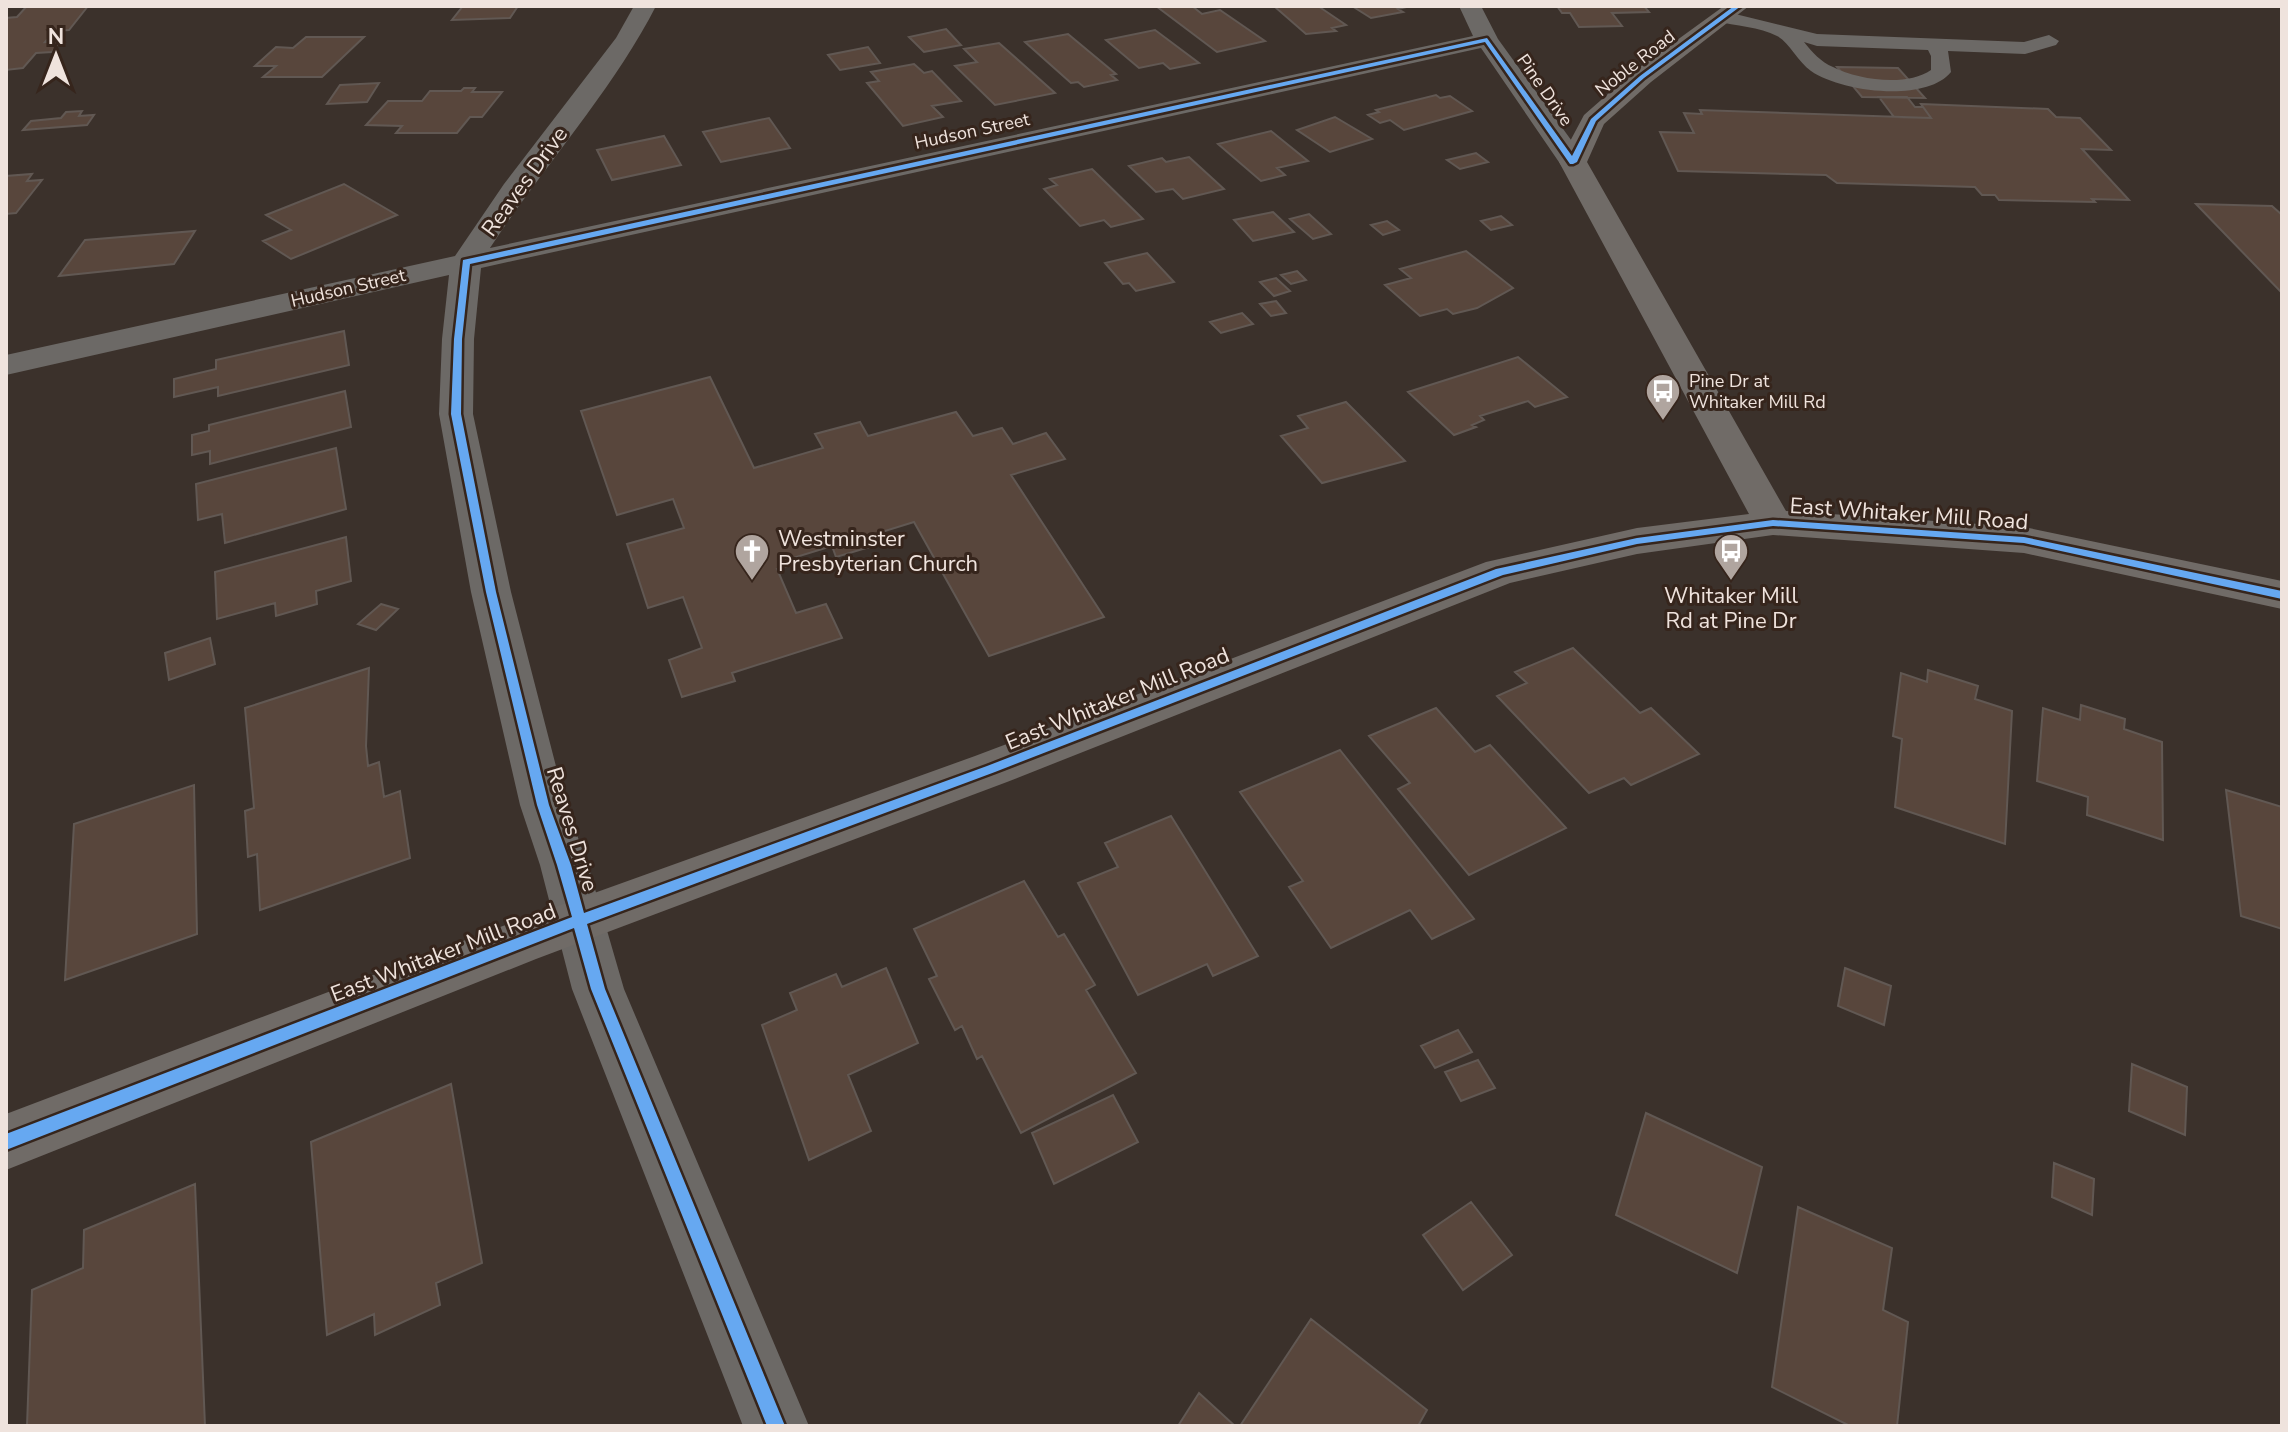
<svg xmlns="http://www.w3.org/2000/svg" width="2288" height="1432" font-family="'Nunito Sans',sans-serif">
<rect width="100%" height="100%" fill="#3b312b"/>
<path fill="#58463c" stroke="#615853" stroke-width="2" d="M 27,6 L 88,6 L 69,30 L 55,31 L 45,42 L 61,41 L 52,52 L 36,53 L 23,68 L 6,70 L 6,18 L 17,17 Z
M 463,6 L 518,6 L 510,18 L 452,20 Z
M 1156,6 L 1192,6 L 1202,14 L 1220,10 L 1265,41 L 1217,52 Z
M 1318,6 L 1346,25 L 1332,28 L 1336,31 L 1306,34 L 1275,7 Z
M 1352,6 L 1405,6 L 1407,7 L 1398,9 L 1403,12 L 1371,18 Z
M 1557,6 L 1644,6 L 1649,12 L 1612,13 L 1622,26 L 1579,27 L 1570,13 L 1562,13 Z
M 946,29 L 961,45 L 924,52 L 909,37 Z
M 1155,30 L 1199,63 L 1170,69 L 1163,63 L 1139,68 L 1106,40 Z
M 1068,34 L 1116,74 L 1111,75 L 1117,80 L 1084,87 L 1078,82 L 1071,83 L 1025,42 Z
M 306,37 L 364,37 L 322,77 L 263,77 L 276,66 L 255,66 L 276,47 L 293,48 Z
M 999,43 L 1055,93 L 995,105 L 955,66 L 977,62 L 964,49 Z
M 868,47 L 880,63 L 840,70 L 828,55 Z
M 914,64 L 924,73 L 932,71 L 961,101 L 932,106 L 943,117 L 903,126 L 867,83 L 879,81 L 871,72 Z
M 1837,67 L 1898,68 L 1925,98 L 1862,97 Z
M 379,83 L 367,102 L 327,104 L 340,85 Z
M 464,88 L 475,88 L 472,92 L 502,92 L 482,117 L 470,117 L 457,133 L 396,133 L 402,126 L 366,125 L 388,101 L 422,101 L 430,91 L 461,91 Z
M 1436,95 L 1440,98 L 1450,96 L 1472,111 L 1404,130 L 1390,120 L 1380,123 L 1368,115 L 1379,112 L 1376,110 Z
M 1879,97 L 1907,97 L 1915,107 L 1923,107 L 1931,118 L 1894,117 Z
M 1921,104 L 2048,109 L 2056,117 L 2080,118 L 2111,150 L 2082,149 L 2129,200 L 2092,199 L 2095,202 L 1999,200 L 1995,195 L 1982,195 L 1975,187 L 1837,183 L 1826,175 L 1678,171 L 1660,132 L 1694,133 L 1684,113 L 1702,114 L 1700,110 L 1931,118 Z
M 82,111 L 79,116 L 94,115 L 87,125 L 23,130 L 31,121 L 61,118 L 66,112 Z
M 1335,117 L 1372,139 L 1330,152 L 1297,130 Z
M 769,118 L 790,148 L 721,162 L 703,132 Z
M 1271,131 L 1308,161 L 1277,168 L 1285,175 L 1261,181 L 1218,144 Z
M 664,136 L 681,165 L 612,180 L 597,150 Z
M 1476,153 L 1488,162 L 1460,169 L 1447,160 Z
M 1189,157 L 1224,189 L 1183,199 L 1173,189 L 1156,192 L 1129,166 L 1162,158 L 1166,162 Z
M 1092,169 L 1143,219 L 1111,227 L 1104,220 L 1080,226 L 1044,189 L 1057,185 L 1050,179 Z
M 32,174 L 27,181 L 42,180 L 16,213 L 6,214 L 6,176 Z
M 344,184 L 397,215 L 291,259 L 263,241 L 291,230 L 266,215 Z
M 2196,204 L 2272,206 L 2282,215 L 2282,293 Z
M 1273,212 L 1294,232 L 1253,241 L 1234,220 Z
M 1309,214 L 1331,234 L 1313,239 L 1290,219 Z
M 1501,216 L 1512,225 L 1491,230 L 1481,221 Z
M 1387,221 L 1399,230 L 1383,235 L 1371,225 Z
M 195,231 L 174,264 L 59,276 L 85,240 Z
M 1466,251 L 1513,288 L 1477,308 L 1453,314 L 1447,309 L 1420,316 L 1385,285 L 1411,278 L 1400,269 Z
M 1147,253 L 1174,282 L 1136,291 L 1129,283 L 1123,284 L 1105,263 Z
M 1297,271 L 1306,280 L 1291,284 L 1281,275 Z
M 1276,278 L 1290,291 L 1274,296 L 1260,282 Z
M 1276,301 L 1286,313 L 1271,316 L 1260,304 Z
M 1242,313 L 1253,324 L 1221,333 L 1210,322 Z
M 344,331 L 349,365 L 218,396 L 218,387 L 174,397 L 174,379 L 216,369 L 216,360 Z
M 1518,357 L 1567,397 L 1535,407 L 1528,401 L 1480,416 L 1484,420 L 1472,425 L 1476,427 L 1454,435 L 1408,392 Z
M 710,377 L 754,468 L 823,448 L 815,434 L 860,422 L 868,436 L 956,412 L 973,436 L 1002,428 L 1013,444 L 1046,433 L 1065,459 L 1011,475 L 1104,617 L 989,656 L 914,522 L 875,534 L 880,544 L 836,557 L 832,546 L 796,557 L 799,563 L 777,569 L 796,613 L 826,604 L 842,638 L 732,673 L 735,681 L 682,697 L 669,660 L 702,648 L 683,597 L 648,608 L 627,544 L 684,528 L 673,499 L 617,515 L 581,411 Z
M 345,391 L 351,427 L 210,464 L 210,451 L 192,455 L 192,435 L 209,431 L 209,425 Z
M 1346,402 L 1405,461 L 1322,483 L 1281,436 L 1308,428 L 1298,416 Z
M 336,448 L 346,509 L 225,543 L 222,514 L 198,520 L 196,484 Z
M 346,537 L 351,581 L 316,591 L 317,604 L 276,616 L 275,603 L 217,619 L 215,572 Z
M 381,604 L 398,609 L 376,630 L 358,624 Z
M 210,638 L 215,664 L 169,680 L 165,653 Z
M 1573,648 L 1640,713 L 1651,708 L 1699,754 L 1631,785 L 1624,778 L 1589,793 L 1497,696 L 1527,683 L 1515,672 Z
M 369,668 L 366,746 L 368,766 L 379,762 L 384,797 L 400,791 L 410,858 L 260,910 L 257,854 L 248,857 L 245,811 L 254,808 L 245,708 Z
M 1928,670 L 1978,686 L 1975,699 L 2012,711 L 2005,844 L 1895,807 L 1902,739 L 1893,736 L 1901,673 L 1927,682 Z
M 2081,705 L 2125,719 L 2124,729 L 2162,742 L 2163,840 L 2087,815 L 2088,797 L 2037,781 L 2043,708 L 2080,720 Z
M 1436,708 L 1475,752 L 1490,745 L 1566,828 L 1469,875 L 1398,789 L 1410,783 L 1369,736 Z
M 1340,750 L 1474,919 L 1432,939 L 1410,910 L 1331,948 L 1289,887 L 1303,881 L 1240,792 Z
M 194,785 L 197,934 L 65,980 L 74,824 Z
M 2226,790 L 2282,807 L 2282,929 L 2241,916 Z
M 1171,816 L 1258,956 L 1213,976 L 1207,964 L 1138,995 L 1078,883 L 1118,867 L 1105,843 Z
M 1024,881 L 1058,937 L 1064,934 L 1095,985 L 1086,990 L 1136,1073 L 1021,1133 L 982,1056 L 977,1059 L 962,1026 L 955,1030 L 929,979 L 937,976 L 914,929 Z
M 886,968 L 918,1043 L 848,1075 L 871,1131 L 809,1160 L 762,1025 L 797,1010 L 790,993 L 836,974 L 842,987 Z
M 1845,968 L 1891,986 L 1884,1025 L 1838,1006 Z
M 1458,1030 L 1472,1052 L 1435,1068 L 1421,1046 Z
M 1478,1060 L 1495,1088 L 1461,1101 L 1445,1072 Z
M 2132,1064 L 2187,1087 L 2185,1135 L 2129,1111 Z
M 451,1084 L 482,1263 L 436,1283 L 440,1305 L 375,1335 L 374,1314 L 327,1335 L 311,1142 Z
M 1113,1095 L 1138,1142 L 1054,1184 L 1032,1133 Z
M 1646,1113 L 1762,1167 L 1737,1273 L 1616,1215 Z
M 2054,1163 L 2094,1179 L 2092,1215 L 2052,1197 Z
M 195,1184 L 205,1426 L 27,1426 L 32,1290 L 83,1268 L 84,1230 Z
M 1471,1202 L 1512,1255 L 1463,1290 L 1423,1235 Z
M 1798,1207 L 1892,1248 L 1883,1310 L 1908,1322 L 1897,1426 L 1850,1426 L 1772,1387 Z
M 1311,1319 L 1427,1410 L 1418,1426 L 1240,1426 Z
M 1199,1393 L 1235,1426 L 1178,1426 Z"/>
<g fill="none" stroke-linecap="round" stroke-linejoin="round">
<path fill="#6c6966" fill-rule="evenodd" d="M 1723,11 L 1817,34 L 2024,42 L 2049,35 L 2059,41 L 2056,45 L 2025,54 L 1948,51 L 1951,72 C 1926,103 1841,92 1811,71 C 1798,62 1789,42 1777,36 C 1760,27 1735,26 1716,21 L 1714,17 ZM 1804,42 L 1817,46 L 1928,50 L 1931,56 L 1931,70 C 1907,87 1858,80 1833,67 C 1821,62 1812,52 1804,42 Z"/>
<path fill="#6c6966" fill-rule="evenodd" d="M 634,6 L 656,6 C 613,90 543,167 490,248 L 1473,36 L 1459,6 L 1481,6 L 1498,39 L 1587,162 L 1583,168 L 1563,168 L 1481,48 L 481,268 L 474,339 L 473,414 L 511,592 L 566,805 L 588,865 L 624,989 L 809,1426 L 743,1426 L 572,989 L 540,865 L 520,805 L 471,592 L 439,414 L 442,339 L 449,275 L 6,375 L 6,355 L 455,256 L 504,184 L 616,38 Z"/>
<path fill="#706b67" fill-rule="evenodd" d="M 1724,6 L 1749,6 L 1651,82 L 1604,124 L 1587,162 L 1786,511 L 2024,527 L 2282,581 L 2282,609 L 2024,553 L 1773,535 L 1637,554 L 1510,583 L 1007,782 L 536,959 L 6,1170 L 6,1114 L 500,927 L 975,756 L 1486,562 L 1637,528 L 1749,514 L 1559,162 L 1584,115 L 1633,72 Z"/>
<g stroke="#36251c" stroke-width="5">
<path id="cycleway" d="M 1734,6 L 1741,6 L 1644,78 L 1596,121 L 1577,162 L 1573,164 L 1570,164 L 1485,42 L 470,264 L 462,339 L 461,414 L 496,592 L 549,805 L 571,865 L 584,913 L 987,766 L 1496,569 L 1637,538 L 1773,520 L 2024,537 L 2282,591 L 2282,599 L 2024,543 L 1773,526 L 1637,544 L 1503,575 L 995,772 L 587,924 L 605,989 L 785,1426 L 767,1426 L 591,989 L 574,928 L 6,1150 L 6,1134 L 572,917 L 557,865 L 537,805 L 486,592 L 451,414 L 454,339 L 463,260 L 1487,38 L 1572,156 L 1591,119 L 1640,76 Z"/>
</g>
<use href="#cycleway" fill="#66a8f1" fill-rule="evenodd"/>
</g>
<defs>
<g id="bus-pin" transform="scale(1.8)"><path d="M0 17L-7.5 6A9.5 9.5 0 1 1 7.5 6Z" fill="#b0a59f" stroke="#36251c"/><path d="M-5-6H5V4H4V6H2V4H-2V6H-4V4H-5ZM-3.5-4V0h7V-4ZM-3.5 1.2v1.5H-2V1.2ZM2 1.2v1.5H3.5V1.2Z" fill="#fff"/></g>
<g id="church-pin" transform="scale(1.8)"><path d="M0 17L-7.5 6A9.5 9.5 0 1 1 7.5 6Z" fill="#b0a59f" stroke="#36251c"/><path d="M-1.2-6h2.4v3.5h3.3v2.4h-3.3V6h-2.4V-.1h-3.3v-2.4h3.3Z" fill="#fff"/></g>
</defs>
<g fill-rule="evenodd">
<use href="#bus-pin" x="1663" y="391"/>
<use href="#church-pin" x="752" y="551"/>
<use href="#bus-pin" x="1731" y="551"/>
</g>
<g text-anchor="middle" stroke-width="6" stroke-linejoin="round" paint-order="stroke">
<g font-size="18" fill="#efe3dd" stroke="#36251c">
<text transform="translate(1635 63) rotate(-38)" y="6">Noble Road</text>
<text transform="translate(1545 90) rotate(55)" y="6">Pine Drive</text>
<text transform="translate(972 131) rotate(-12)" y="6">Hudson Street</text>
<text transform="translate(348 288) rotate(-13)" y="6">Hudson Street</text>
</g>
<g font-size="18" fill="#efe3dd" stroke="#36251c" text-anchor="start">
<text x="1689" y="387">Pine Dr at<tspan x="1689" dy="21">Whitaker Mill Rd</tspan></text>
</g>
<g font-size="22" fill="#efe3dd" stroke="#36251c">
<text transform="translate(524 181) rotate(-54)" y="8">Reaves Drive</text>
<text transform="translate(1909 513) rotate(4)" y="8">East Whitaker Mill Road</text>
<text transform="translate(1117 698) rotate(-22)" y="8">East Whitaker Mill Road</text>
<text transform="translate(573 829) rotate(73)" y="8">Reaves Drive</text>
<text transform="translate(443 952) rotate(-21)" y="8">East Whitaker Mill Road</text>
</g>
<g font-size="22" fill="#efe3dd" stroke="#36251c" text-anchor="start">
<text x="778" y="546">Westminster<tspan x="778" dy="25">Presbyterian Church</tspan></text>
<text x="1731" y="603" text-anchor="middle">Whitaker Mill<tspan x="1731" dy="25">Rd at Pine Dr</tspan></text>
</g>
</g>
<rect width="2288" height="1432" fill="none" stroke="#efe3dd" stroke-width="16"/>
<g transform="translate(56 56)" stroke="#36251c" stroke-width="6" paint-order="stroke">
<path d="M0-6L14 30L0 20L-14 30Z" fill="#efe3dd"/>
<text y="-12" font-size="22" font-weight="bold" text-anchor="middle" fill="#efe3dd">N</text>
</g>
</svg>
